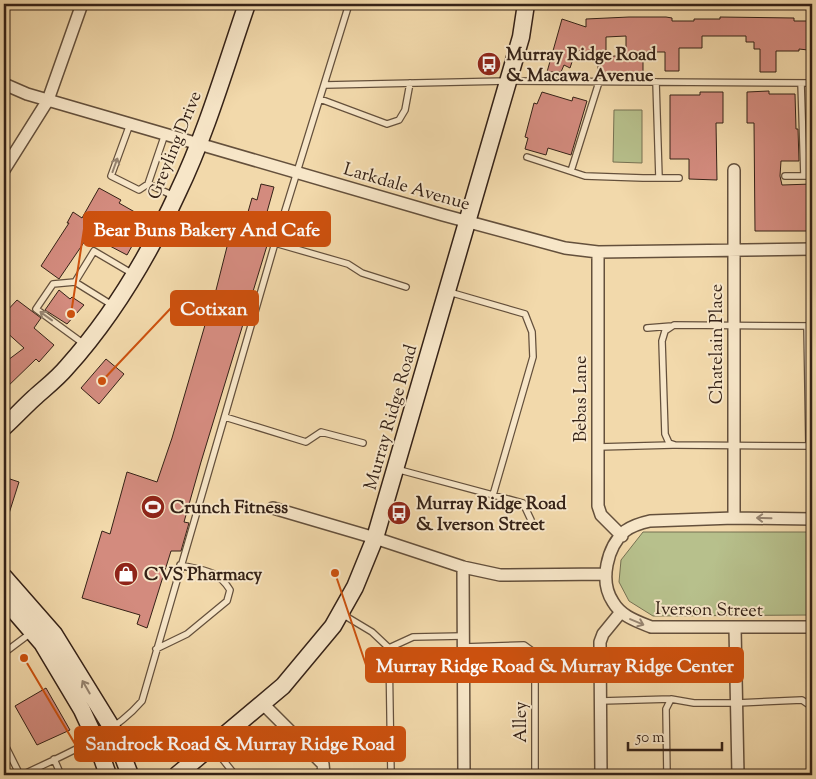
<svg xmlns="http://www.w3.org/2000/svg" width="816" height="779" font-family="'Sorts Mill Goudy',serif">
<rect width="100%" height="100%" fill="#f2d9ab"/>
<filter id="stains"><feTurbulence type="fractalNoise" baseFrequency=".004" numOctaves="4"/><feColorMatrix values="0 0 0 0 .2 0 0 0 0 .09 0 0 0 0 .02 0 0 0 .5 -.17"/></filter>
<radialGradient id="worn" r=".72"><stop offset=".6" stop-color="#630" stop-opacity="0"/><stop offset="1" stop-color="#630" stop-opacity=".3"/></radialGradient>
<path fill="#b7c08c" stroke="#767152" d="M 614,110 L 642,110 L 642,163 L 613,162 Z
M 643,532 L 812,532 L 812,615 L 653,616 L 629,601 L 619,582 L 621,560 Z"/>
<path fill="#d38b7e" stroke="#352217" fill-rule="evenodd" d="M 629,17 L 666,17 L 672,18 L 672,21 L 694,21 L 694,19 L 720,19 L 720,17 L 794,18 L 794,21 L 807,21 L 808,50 L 799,49 L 799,51 L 776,51 L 776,72 L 760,72 L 760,49 L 754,49 L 754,42 L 746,42 L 746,36 L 702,36 L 702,48 L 679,48 L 679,71 L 665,71 L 665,52 L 643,52 L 643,74 L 598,73 L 598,57 L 576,50 L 570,68 L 564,65 L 561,72 L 547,72 L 562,19 L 586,27 L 586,19 ZM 626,36 L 626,56 L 606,56 L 606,37 Z
M 769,91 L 769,94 L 795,94 L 796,129 L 798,129 L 799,161 L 781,161 L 780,176 L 782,185 L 812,184 L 812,231 L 755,231 L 754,123 L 747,123 L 747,92 Z
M 542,92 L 572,101 L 573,97 L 587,101 L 571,155 L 548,148 L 546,155 L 525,149 L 528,138 L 525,137 L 534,103 L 537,104 Z
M 700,92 L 723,92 L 723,123 L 716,123 L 717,180 L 689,179 L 689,159 L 670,159 L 670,95 L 700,95 Z
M 261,184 L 274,187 L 260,237 L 269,239 L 201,462 L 184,522 L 189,523 L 181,551 L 171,551 L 147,628 L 137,624 L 140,615 L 82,598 L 102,531 L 110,534 L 127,472 L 157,482 L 172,438 L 205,325 L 203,324 L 215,294 L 231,231 L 249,235 L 254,214 L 248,212 L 252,198 L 257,200 Z
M 99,188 L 121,200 L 119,203 L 147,219 L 127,255 L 89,235 L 59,279 L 41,266 L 69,223 L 67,223 L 73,212 L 82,218 Z
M 59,290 L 70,299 L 72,297 L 84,305 L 67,324 L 45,310 Z
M 17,300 L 41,318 L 34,328 L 54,345 L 39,362 L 36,359 L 4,390 L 4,363 L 24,348 L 4,330 L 4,314 Z
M 106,359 L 124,374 L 99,404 L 81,388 Z
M 4,477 L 19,482 L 6,523 L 4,523 Z
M 46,688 L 70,730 L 37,745 L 15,706 Z"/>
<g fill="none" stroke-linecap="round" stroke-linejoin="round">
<g stroke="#64503c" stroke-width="8">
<path id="lane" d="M 656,82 L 659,178
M 801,83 L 804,176
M 325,85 L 507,81 L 812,83
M 320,99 L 387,124 L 399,120 L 405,110 L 410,83
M 130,124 L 111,176 L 139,190 L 148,184 L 174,196
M 527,157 L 585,176 L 643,178 L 679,178
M 571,171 L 599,82
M 785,176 L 812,176
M 148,184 L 165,134
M 275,243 L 348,264 L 362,273 L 406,287
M 75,282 L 53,284 L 36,309 L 84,344
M 449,292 L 525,314 L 532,332 L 533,357 L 493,495
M 112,305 L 75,282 L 94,251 L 133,274
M 807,326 L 809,446
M 812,326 L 674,325 L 665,331 L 662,341 L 665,434 L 669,443 L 675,445 L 812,446
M 647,328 L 672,326
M 225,417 L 306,442 L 321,432 L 363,443
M 598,447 L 673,445
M 396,469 L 523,503 L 531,520
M 342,614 L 372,632 L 389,648 L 391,775
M 463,647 L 524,645 L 535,653 L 535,775
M 389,648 L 413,637 L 463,636
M 156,649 L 187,634 L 227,601 L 230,590 C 218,570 202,570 180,565
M 8,650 L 32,632
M 601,701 L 671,699
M 4,743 L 20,775
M 213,747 L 235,775
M 54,759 L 61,775
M 22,775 C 63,755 111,737 142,701 L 275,243 L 349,4
M 667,775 L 666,709 L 671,699 L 694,703 L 737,703 L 802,700 L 812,707 L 812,775"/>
</g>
<g stroke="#64503c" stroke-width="14">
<path id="street" d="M 4,84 L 27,94 L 443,215 L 565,248 L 598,252 L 812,249
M 4,170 L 48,100 L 82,4
M 598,252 L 598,506 L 601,515 L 622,536
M 273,508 L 375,538 L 463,567 L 500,575 L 606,574
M 734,518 L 734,170
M 812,519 L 734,518 L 650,521 C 641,523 633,525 625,531 C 607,547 599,581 613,602 C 621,616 636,621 651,627 L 812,627
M 463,567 L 464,775
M 735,628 L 738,775
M 262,703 L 323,764 L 324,775
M 601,775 L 600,642 L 603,634 L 621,612"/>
</g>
<g stroke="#352217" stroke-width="19">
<path id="secondary" d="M 4,427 C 14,418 23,408 34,398 C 45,388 57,379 67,367 C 113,316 149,255 178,192 C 206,134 226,65 247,4
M 4,577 L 54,634 L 112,728 L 130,775
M 4,599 L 42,643 L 82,710 L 95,738 L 108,775
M 177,775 L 283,686 L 333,626 L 355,587 L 375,538 L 521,37 L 526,4"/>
</g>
<use href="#lane" stroke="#f7e6c8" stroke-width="5.5"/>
<use href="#street" stroke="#f7e6c8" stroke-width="11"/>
<use href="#secondary" stroke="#f7e6c8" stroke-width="16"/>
</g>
<defs><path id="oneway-shaft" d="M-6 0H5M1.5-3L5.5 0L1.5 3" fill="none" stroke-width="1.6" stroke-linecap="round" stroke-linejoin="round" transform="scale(1.25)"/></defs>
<g stroke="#968470">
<use href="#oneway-shaft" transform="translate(115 165) rotate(-70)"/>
<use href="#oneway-shaft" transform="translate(46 316) rotate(-144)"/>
<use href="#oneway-shaft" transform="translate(764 518) rotate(-179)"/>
<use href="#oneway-shaft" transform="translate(637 622) rotate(23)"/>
<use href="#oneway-shaft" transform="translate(86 687) rotate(-120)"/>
</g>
<defs>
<g id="bus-disc" transform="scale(1.25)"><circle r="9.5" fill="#8f2418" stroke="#f7e6c8"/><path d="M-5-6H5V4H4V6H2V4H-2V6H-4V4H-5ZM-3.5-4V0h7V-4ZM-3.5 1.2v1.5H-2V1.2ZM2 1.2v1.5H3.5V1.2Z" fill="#fff"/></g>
<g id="stadium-disc" transform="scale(1.25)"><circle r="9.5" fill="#8f2418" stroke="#f7e6c8"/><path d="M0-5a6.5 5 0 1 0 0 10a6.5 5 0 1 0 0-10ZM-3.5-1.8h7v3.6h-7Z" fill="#fff"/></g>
<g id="shop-disc" transform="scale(1.25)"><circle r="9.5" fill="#8f2418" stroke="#f7e6c8"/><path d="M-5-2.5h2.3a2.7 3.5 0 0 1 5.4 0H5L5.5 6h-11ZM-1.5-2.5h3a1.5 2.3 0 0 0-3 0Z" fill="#fff"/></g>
</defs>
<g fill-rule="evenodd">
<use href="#bus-disc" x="489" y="64"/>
<use href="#stadium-disc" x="153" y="507"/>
<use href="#bus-disc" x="399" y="513"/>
<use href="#shop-disc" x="126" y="574"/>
</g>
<g text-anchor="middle" stroke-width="4" stroke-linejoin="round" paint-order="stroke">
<g font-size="18" font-weight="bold" fill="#352217" stroke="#f7e6c8" text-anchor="start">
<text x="506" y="60">Murray Ridge Road<tspan x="506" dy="21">&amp; Macawa Avenue</tspan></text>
<text x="416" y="509">Murray Ridge Road<tspan x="416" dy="21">&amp; Iverson Street</tspan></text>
<text x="170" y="513">Crunch Fitness</text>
<text x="144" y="580">CVS Pharmacy</text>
</g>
<g font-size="18" fill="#352217" stroke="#f7e6c8">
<text transform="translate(174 145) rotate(-68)" y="6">Greyling Drive</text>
<text transform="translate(407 186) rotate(16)" y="6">Larkdale Avenue</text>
<text transform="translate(716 344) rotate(-90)" y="6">Chatelain Place</text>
<text transform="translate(580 399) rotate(-90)" y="6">Bebas Lane</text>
<text transform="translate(390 417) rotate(-74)" y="6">Murray Ridge Road</text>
<text transform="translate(709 609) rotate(1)" y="6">Iverson Street</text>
<text transform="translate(520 722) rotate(-90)" y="6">Alley</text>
</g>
</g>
<path fill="none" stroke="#cd510e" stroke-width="2" d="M71 314L84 229M102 381L171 308M335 573L366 665M24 658L75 744"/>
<g fill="#cd510e" stroke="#f7e6c8" stroke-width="2">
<circle cx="71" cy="314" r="5"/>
<circle cx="102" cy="381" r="5"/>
<circle cx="335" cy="573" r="5"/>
<circle cx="24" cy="658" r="5"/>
</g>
<g fill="#cd510e" stroke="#cd510e" stroke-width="2">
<rect x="84" y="212" width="246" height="34" rx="5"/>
<rect x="171" y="291" width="87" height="34" rx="5"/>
<rect x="366" y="648" width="377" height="34" rx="5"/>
<rect x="75" y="727" width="330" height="34" rx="5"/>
</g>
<g font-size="19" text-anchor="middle" font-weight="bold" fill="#fff">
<text x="207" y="236">Bear Buns Bakery And Cafe</text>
<text x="214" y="315">Cotixan</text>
<text x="555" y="672">Murray Ridge Road &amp; Murray Ridge Center</text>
<text x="240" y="750">Sandrock Road &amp; Murray Ridge Road</text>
</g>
<rect width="816" height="779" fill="none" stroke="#f2d9ab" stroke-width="20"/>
<rect x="5" y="5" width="806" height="769" fill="none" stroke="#352217" stroke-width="2.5"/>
<rect x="10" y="10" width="796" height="759" fill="none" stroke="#352217"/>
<path d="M628 742v8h94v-8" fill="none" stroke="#352217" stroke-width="2.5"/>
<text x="636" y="742" font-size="15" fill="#352217" stroke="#f7e6c8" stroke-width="4" paint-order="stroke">50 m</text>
<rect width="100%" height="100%" filter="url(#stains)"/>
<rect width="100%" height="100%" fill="url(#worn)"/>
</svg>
